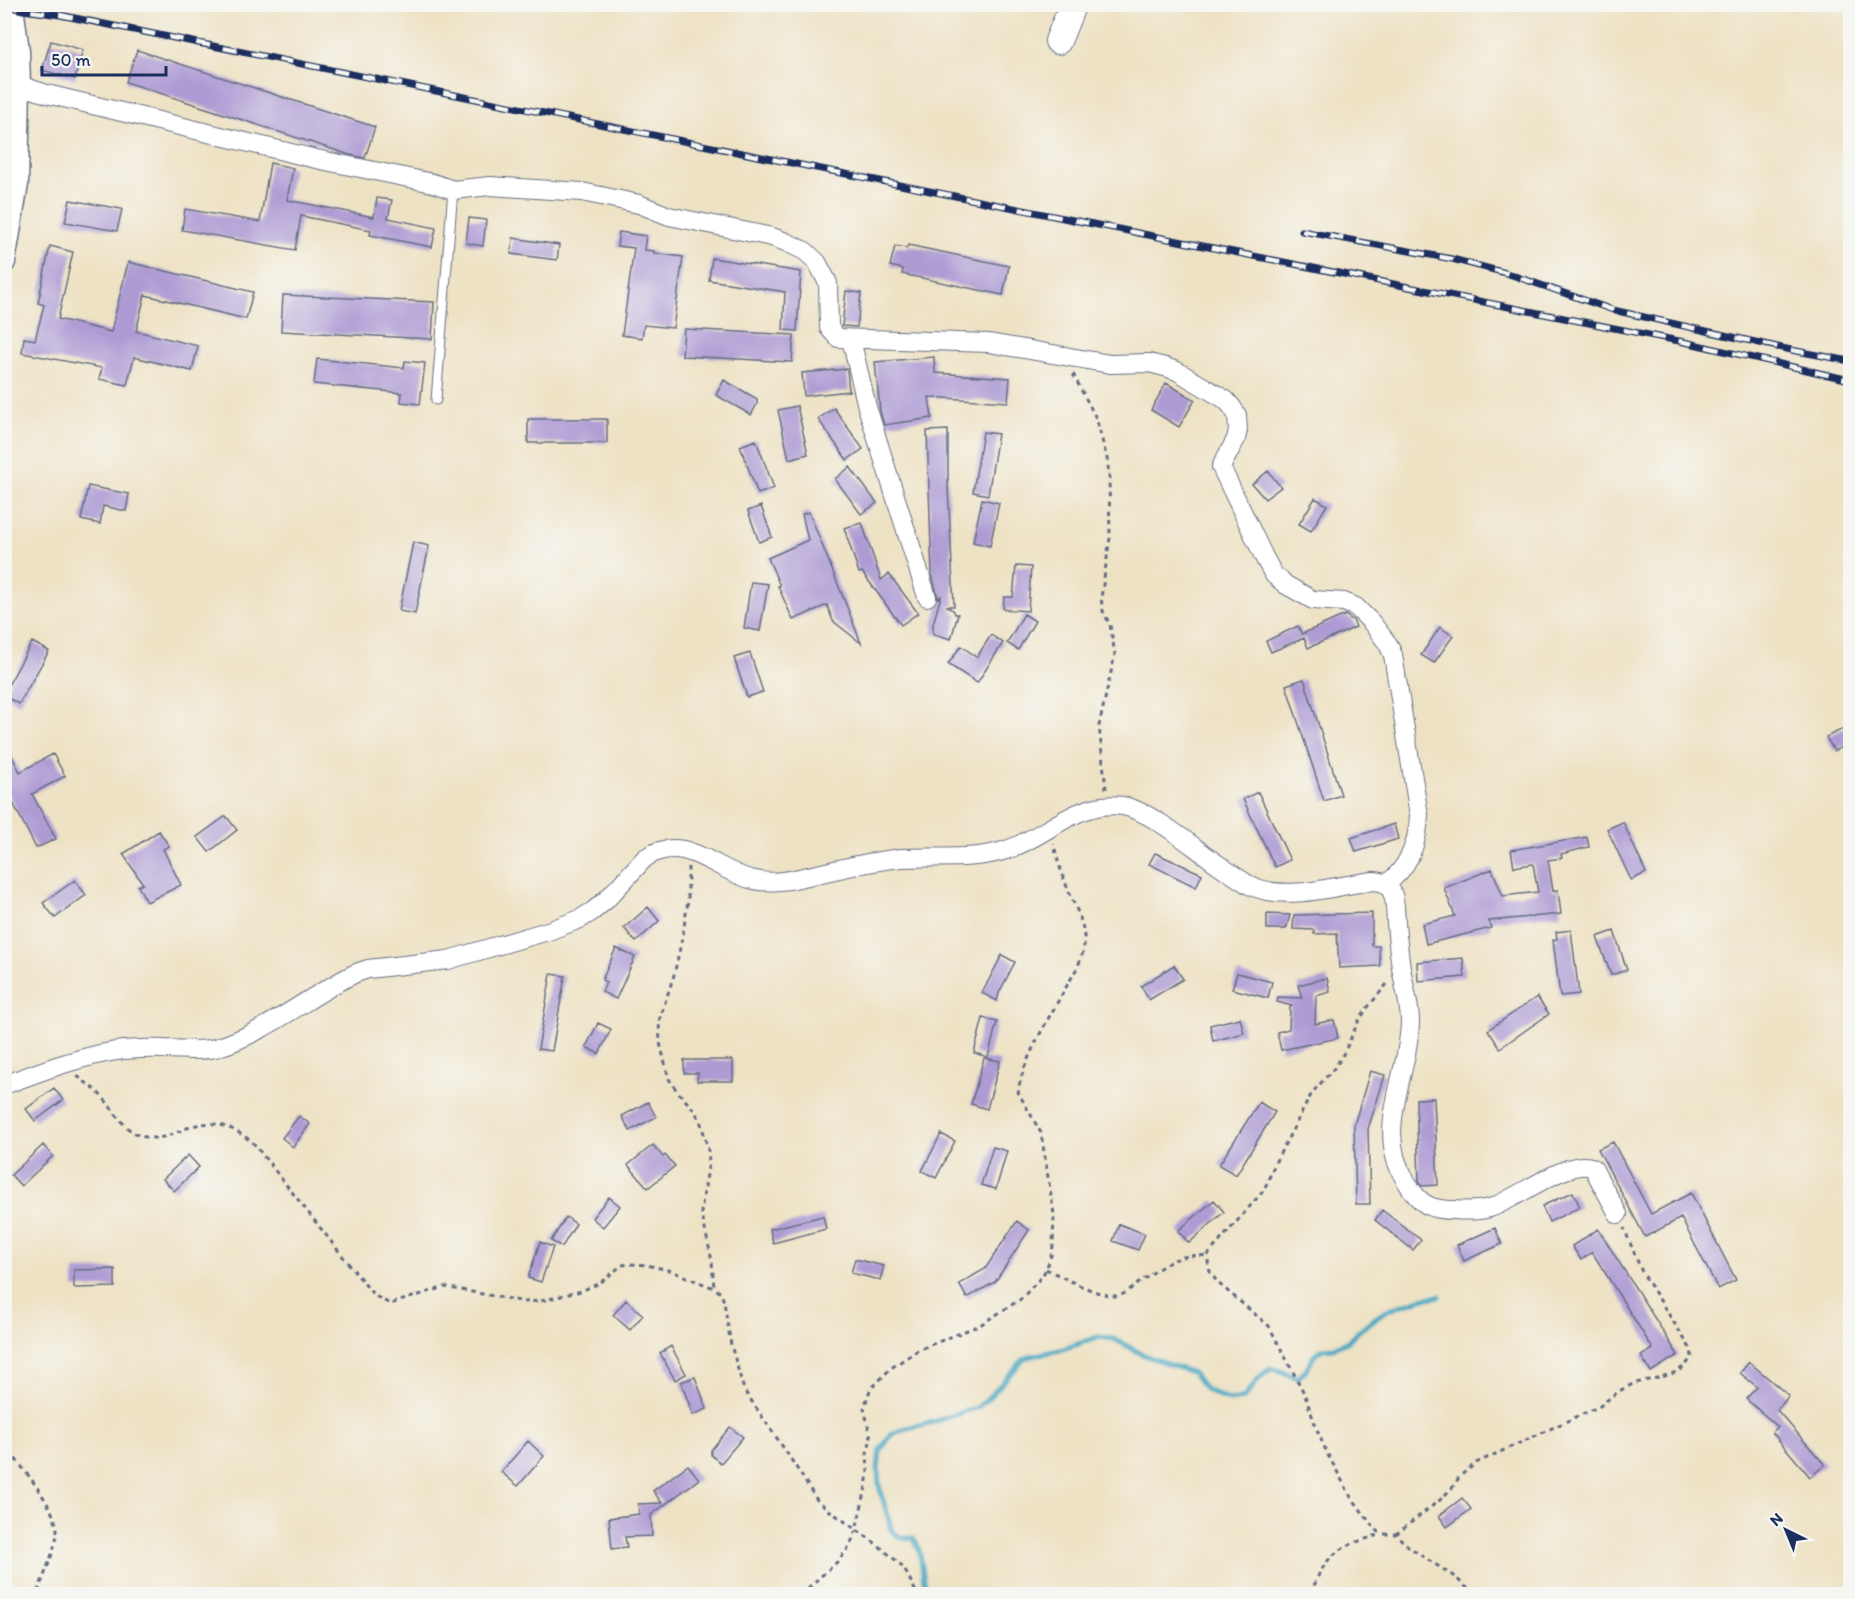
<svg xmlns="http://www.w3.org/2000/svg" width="1855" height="1599" font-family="Itim,sans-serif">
<rect width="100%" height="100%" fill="#f6f6f2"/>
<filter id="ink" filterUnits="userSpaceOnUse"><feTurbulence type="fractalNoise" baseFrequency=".0167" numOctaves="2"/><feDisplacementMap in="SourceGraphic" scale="12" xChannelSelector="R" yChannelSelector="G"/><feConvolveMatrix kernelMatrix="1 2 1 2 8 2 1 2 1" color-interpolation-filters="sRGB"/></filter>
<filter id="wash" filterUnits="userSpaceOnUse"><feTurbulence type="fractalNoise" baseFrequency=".008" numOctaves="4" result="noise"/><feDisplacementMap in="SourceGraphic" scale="24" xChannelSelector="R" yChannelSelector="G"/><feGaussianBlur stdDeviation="1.35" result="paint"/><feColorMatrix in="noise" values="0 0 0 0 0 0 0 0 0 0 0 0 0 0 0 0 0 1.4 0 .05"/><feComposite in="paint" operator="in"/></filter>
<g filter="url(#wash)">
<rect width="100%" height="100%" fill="#eee2c4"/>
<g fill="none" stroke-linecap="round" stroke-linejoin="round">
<path stroke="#44a7c3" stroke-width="5" d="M 928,1594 C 920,1578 924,1549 913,1538 L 901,1538 L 892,1531 L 879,1485 L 878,1469 L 880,1451 L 891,1435 L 903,1429 L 933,1422 L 978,1407 L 990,1396 L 1023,1360 L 1031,1356 L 1060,1350 L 1098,1337 L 1114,1339 L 1144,1355 L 1193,1373 L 1206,1390 L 1229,1400 L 1244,1398 L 1260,1377 L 1270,1369 L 1278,1370 L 1298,1378 L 1307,1369 L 1315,1354 L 1323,1349 L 1333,1348 L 1347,1342 L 1360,1330 L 1385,1311 L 1420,1299 L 1440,1296"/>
</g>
<g id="blocks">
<path fill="#ae9bd4" d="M 51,41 L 83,50 L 75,79 L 42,70 Z
M 137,50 L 375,127 L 365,158 L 350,155 L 126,82 Z
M 270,163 L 293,168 L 287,200 L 374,217 L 377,198 L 392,200 L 388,218 L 436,228 L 432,247 L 370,235 L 371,230 L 301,216 L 295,250 L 182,230 L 185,209 L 260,222 Z
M 70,200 L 122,209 L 117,231 L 65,222 Z
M 469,218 L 486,220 L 483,246 L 466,243 Z
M 619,232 L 646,236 L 644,250 L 654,251 L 654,253 L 683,257 L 673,328 L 644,325 L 642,338 L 622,335 L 634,248 L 617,246 Z
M 513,238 L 559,245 L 557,260 L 511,254 Z
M 908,245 L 1009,266 L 1003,295 L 902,274 L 903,269 L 890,266 L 895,246 L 907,248 Z
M 50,246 L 73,252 L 58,319 L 111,332 L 128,262 L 253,292 L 246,319 L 145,295 L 136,331 L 198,346 L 192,371 L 134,357 L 127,385 L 99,379 L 102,368 L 22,353 L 24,338 L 35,340 L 44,305 L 38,303 Z
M 712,258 L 801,272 L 797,331 L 783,330 L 785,292 L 709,280 Z
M 846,291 L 861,293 L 857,327 L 842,326 Z
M 283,295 L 434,302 L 432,339 L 281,331 Z
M 684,329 L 794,335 L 792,362 L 682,356 Z
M 934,357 L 935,373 L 1010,378 L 1008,402 L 929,397 L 932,418 L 884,425 L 880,411 L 875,362 Z
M 317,359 L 404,368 L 405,361 L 425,363 L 420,404 L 401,402 L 402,393 L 314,384 Z
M 847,369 L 849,391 L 804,396 L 802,373 Z
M 724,380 L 757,399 L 757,404 L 751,415 L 716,395 Z
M 1166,383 L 1195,400 L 1179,427 L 1151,410 Z
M 797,406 L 808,454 L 789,459 L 778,410 Z
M 834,408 L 863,449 L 847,460 L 818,419 Z
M 528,419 L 607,419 L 607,443 L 528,443 Z
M 948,430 L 948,486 L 954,606 L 947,606 L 954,611 L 955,614 L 958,614 L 951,639 L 933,634 L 933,624 L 941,596 L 938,598 L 932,574 L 927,431 Z
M 983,432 L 998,434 L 988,495 L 973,492 Z
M 756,440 L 774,488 L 758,494 L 740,446 Z
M 850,467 L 877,503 L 861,514 L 835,479 Z
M 1268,471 L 1281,487 L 1265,499 L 1252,484 Z
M 88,486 L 129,494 L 126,511 L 103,506 L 100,524 L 81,520 Z
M 1315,498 L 1327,505 L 1311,531 L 1299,524 Z
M 982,499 L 999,503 L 990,546 L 973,542 Z
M 761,506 L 772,537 L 759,542 L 748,511 Z
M 809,512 L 849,612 L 861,643 L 833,621 L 827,605 L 793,620 L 778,586 L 780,586 L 768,558 L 808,540 L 802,514 Z
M 862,523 L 881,580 L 889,574 L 918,613 L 901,625 L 862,572 L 859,573 L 844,528 Z
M 413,542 L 429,546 L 415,614 L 399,611 Z
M 1016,566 L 1031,567 L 1028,611 L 1003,609 L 1004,597 L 1013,597 Z
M 751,582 L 768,584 L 760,631 L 744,628 Z
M 1024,614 L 1035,621 L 1018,650 L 1007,643 Z
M 1345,615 L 1353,620 L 1356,627 L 1308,648 L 1304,638 L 1271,652 L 1266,641 L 1298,626 L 1302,634 Z
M 1440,627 L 1453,636 L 1434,663 L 1421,655 Z
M 991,635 L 1003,643 L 977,683 L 948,664 L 961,646 L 977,657 Z
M 32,642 L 49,651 L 19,704 L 4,696 L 4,693 Z
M 750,653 L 763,692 L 747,697 L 734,658 Z
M 1304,679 L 1341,795 L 1324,801 L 1286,685 Z
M 1851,725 L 1851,743 L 1834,751 L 1826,737 Z
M 4,740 L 20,772 L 53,754 L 65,776 L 32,794 L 56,839 L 36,848 L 4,785 Z
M 1258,792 L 1290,860 L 1275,867 L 1243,799 Z
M 226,816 L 237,830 L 209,852 L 197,837 Z
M 1623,822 L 1646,873 L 1631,880 L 1607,829 Z
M 1394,824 L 1398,839 L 1356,852 L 1351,838 Z
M 159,831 L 169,846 L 163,849 L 181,885 L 147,902 L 138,886 L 143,884 L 123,854 Z
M 1587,837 L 1589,847 L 1561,854 L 1562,858 L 1548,860 L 1553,891 L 1558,890 L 1561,914 L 1489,921 L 1491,928 L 1426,944 L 1422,924 L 1455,916 L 1444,888 L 1492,869 L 1503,896 L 1538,892 L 1533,864 L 1514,867 L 1511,850 Z
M 1155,853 L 1202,874 L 1196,887 L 1149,864 Z
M 75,880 L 86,895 L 55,918 L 43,903 Z
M 648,907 L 659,921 L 636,942 L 624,928 Z
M 1372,913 L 1372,946 L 1379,946 L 1380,966 L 1339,968 L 1337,933 L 1314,934 L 1314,930 L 1293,929 L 1294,915 Z
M 1267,914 L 1290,915 L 1286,929 L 1267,929 Z
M 1571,930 L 1579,994 L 1560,996 L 1553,940 L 1557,939 L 1556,932 Z
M 1614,931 L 1627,970 L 1611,975 L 1597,937 Z
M 616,948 L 635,957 L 616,999 L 602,992 L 606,982 L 602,980 Z
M 1002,955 L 1015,962 L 999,993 L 997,1001 L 982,993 Z
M 1463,958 L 1465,977 L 1418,981 L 1417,962 Z
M 1174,965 L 1183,979 L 1149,1000 L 1141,986 Z
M 1237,973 L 1272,982 L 1268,998 L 1232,989 Z
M 551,974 L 565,976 L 552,1051 L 538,1049 Z
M 1327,978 L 1330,992 L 1316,996 L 1315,1024 L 1334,1020 L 1338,1038 L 1281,1050 L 1277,1032 L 1289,1029 L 1290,1007 L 1292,1006 L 1277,1002 L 1278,997 L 1302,998 L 1298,985 Z
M 1537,997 L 1549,1014 L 1500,1048 L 1488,1030 Z
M 983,1018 L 997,1022 L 988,1057 L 974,1053 Z
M 1240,1018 L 1244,1033 L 1213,1041 L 1210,1025 Z
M 598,1023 L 611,1029 L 599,1054 L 586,1047 Z
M 984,1058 L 1000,1061 L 987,1109 L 971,1104 Z
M 684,1060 L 733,1060 L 733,1081 L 697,1081 L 698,1073 L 684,1073 Z
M 1370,1071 L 1385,1075 L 1368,1129 L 1370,1204 L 1356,1204 L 1354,1125 Z
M 54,1088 L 63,1100 L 35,1121 L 26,1109 Z
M 1434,1098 L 1438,1185 L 1422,1186 L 1419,1181 L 1416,1099 Z
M 648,1102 L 656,1117 L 630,1131 L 622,1116 Z
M 1259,1102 L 1275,1112 L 1236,1175 L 1219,1165 Z
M 299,1116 L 310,1124 L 293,1147 L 282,1138 Z
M 941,1134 L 955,1141 L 936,1178 L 922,1171 Z
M 1613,1142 L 1651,1214 L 1691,1193 L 1736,1280 L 1718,1289 L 1681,1218 L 1645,1237 L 1598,1149 Z
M 43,1145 L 53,1156 L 21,1186 L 11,1175 Z
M 653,1145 L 663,1157 L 665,1155 L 675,1166 L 648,1188 L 628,1165 Z
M 993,1147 L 1007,1151 L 996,1189 L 981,1185 Z
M 188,1155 L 199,1167 L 174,1191 L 163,1179 Z
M 1573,1192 L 1580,1207 L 1549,1222 L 1542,1206 Z
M 609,1197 L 620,1206 L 603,1227 L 592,1218 Z
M 1214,1200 L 1224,1212 L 1189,1243 L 1178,1231 Z
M 1382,1210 L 1421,1240 L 1413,1250 L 1375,1220 Z
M 823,1216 L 826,1229 L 773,1243 L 770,1229 Z
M 566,1217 L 576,1224 L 562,1247 L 551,1241 Z
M 1017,1221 L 1029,1230 L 995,1282 L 967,1298 L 959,1284 L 985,1269 Z
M 1119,1224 L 1145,1234 L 1138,1250 L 1113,1241 Z
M 1495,1228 L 1502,1244 L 1464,1261 L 1457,1245 Z
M 1598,1229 L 1678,1355 L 1651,1372 L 1641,1356 L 1653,1349 L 1592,1252 L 1581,1260 L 1572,1246 Z
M 540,1242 L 553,1247 L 541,1282 L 528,1278 Z
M 855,1259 L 884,1266 L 880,1280 L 851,1273 Z
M 115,1269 L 115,1287 L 74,1288 L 74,1270 Z
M 626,1300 L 643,1315 L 630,1330 L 613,1315 Z
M 671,1346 L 686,1374 L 675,1380 L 660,1353 Z
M 1749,1362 L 1789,1396 L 1777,1410 L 1825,1465 L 1810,1477 L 1772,1432 L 1778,1427 L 1746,1399 L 1757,1387 L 1740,1373 Z
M 695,1377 L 707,1409 L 693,1415 L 681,1382 Z
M 730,1427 L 743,1437 L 721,1463 L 711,1455 L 711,1450 Z
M 528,1441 L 544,1456 L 518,1486 L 501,1472 Z
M 688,1465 L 699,1479 L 651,1515 L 652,1536 L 625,1537 L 627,1547 L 612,1549 L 609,1518 L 639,1514 L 638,1504 L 662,1503 L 653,1491 Z
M 1462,1498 L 1471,1509 L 1447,1527 L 1439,1516 Z"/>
</g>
</g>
<g filter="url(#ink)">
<use href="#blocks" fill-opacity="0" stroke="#656e82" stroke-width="1.5"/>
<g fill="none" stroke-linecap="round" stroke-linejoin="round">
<g stroke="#656e82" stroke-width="11">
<path id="service" d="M 436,400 L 453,190"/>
</g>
<g stroke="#656e82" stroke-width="20">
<path id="minor" d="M 19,85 L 47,94 L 316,159 L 433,183 L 453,190 L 490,186 L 582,192 L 639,204 L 669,216 L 772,237 L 786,242 L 805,251 L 817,262 L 828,283 L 829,328 L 838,338 L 989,343 L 1110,364 L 1149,363 L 1165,367 L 1177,371 L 1226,400 L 1232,407 L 1237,415 L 1238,430 L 1236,439 L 1221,467 L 1265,559 L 1274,575 L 1286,585 L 1313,600 L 1344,602 L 1356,607 L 1372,623 L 1388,644 L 1393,655 L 1419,815 C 1418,842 1410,867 1386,884
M 851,339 L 867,407 L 927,597
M 4,1085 C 41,1071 84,1055 123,1050 C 137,1049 151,1048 164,1049 C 182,1049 198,1052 215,1048 C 267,1033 308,996 356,973 L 368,969 L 448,960 L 551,930 L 580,919 L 593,911 L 606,900 L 645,858 C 683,832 714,869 750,879 C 765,883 784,882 799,878 C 833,871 867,861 902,858 C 935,856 973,861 1006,850 C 1045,838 1078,799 1123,806 C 1149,811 1186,841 1208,857 C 1221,867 1235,876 1249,885 C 1287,903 1334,885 1374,881 C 1383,882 1388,883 1392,892 C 1396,901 1395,913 1396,923 C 1397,938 1399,953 1401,968 C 1404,986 1410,1004 1410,1022 C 1409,1076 1373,1131 1406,1181 C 1411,1190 1418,1200 1427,1205 C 1435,1209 1445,1210 1454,1210 C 1465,1211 1478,1211 1490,1208 C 1515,1200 1571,1156 1593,1168 L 1618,1214"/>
</g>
<g stroke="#656e82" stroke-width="25">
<path id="tertiary" d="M 4,262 L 17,184 L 19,85 L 18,51 L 13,14 L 14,4"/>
</g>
<g stroke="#656e82" stroke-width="28">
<path id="secondary" d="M 1058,41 L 1073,4"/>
</g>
<path stroke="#656e82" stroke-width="3" stroke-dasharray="4.5 4.5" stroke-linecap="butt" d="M 1073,374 L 1096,418 L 1107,458 L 1109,476 L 1110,538 L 1101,598 L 1103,611 L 1110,625 L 1115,654 L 1099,726 L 1106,789
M 688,867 L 688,901 L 682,939 L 674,975 L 659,1021 L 660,1043 L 669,1079 L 677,1091 L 695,1111 L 701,1123 L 708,1149 L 709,1162 L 701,1211 L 712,1261 L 714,1288
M 1387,984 L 1368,1007 L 1358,1022 L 1345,1051 L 1336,1066 L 1312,1093 L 1276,1161 L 1264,1190 L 1207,1256 L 1210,1272 L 1218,1283 L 1269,1326 L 1304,1393 L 1319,1435 L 1328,1455 L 1350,1495 L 1374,1528 L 1382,1534 L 1396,1534
M 77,1076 C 87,1083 97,1091 105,1100 C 117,1114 126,1134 146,1137 C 163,1141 175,1132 190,1127 C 214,1118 236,1128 254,1144 L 371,1292 L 377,1297 L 390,1304 L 445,1287 L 525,1302 L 541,1301 L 581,1291 L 600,1283 L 622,1265 L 631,1264 L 647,1265 L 669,1270 L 714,1288 L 721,1293 L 724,1302 L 731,1345 L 744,1390 L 785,1450 L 817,1500 L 830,1511 L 878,1545 L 900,1564 L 907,1574 L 917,1594
M 1046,1269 C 1063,1277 1097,1296 1116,1296 C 1123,1296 1130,1289 1136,1285 C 1160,1268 1176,1252 1207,1256
M 4,1445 C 19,1463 58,1509 57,1532 C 57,1546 42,1580 37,1594
M 801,1594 L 838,1561 L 850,1546 L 856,1530 L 865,1492 L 868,1474 L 867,1453 L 871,1438 L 864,1408 L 870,1390 L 891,1368 L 918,1350 L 980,1325 L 1021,1299 L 1043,1275 L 1050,1260 L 1053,1246 L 1054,1214 L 1041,1133 L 1018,1092 C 1022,1062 1048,1019 1064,991 C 1073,974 1086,958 1084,936 C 1083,921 1075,906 1069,892 C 1063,877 1057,860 1054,844
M 1311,1594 C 1325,1552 1341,1546 1382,1534
M 1475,1594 C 1469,1590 1463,1584 1457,1579 C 1438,1564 1413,1554 1396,1534 L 1440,1500 L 1452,1488 L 1460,1476 L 1476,1463 L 1600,1406 C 1610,1398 1619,1390 1631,1385 C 1653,1376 1682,1379 1692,1355 L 1690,1348 L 1642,1272 L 1624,1228"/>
<use href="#service" stroke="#fff" stroke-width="9"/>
<use href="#minor" stroke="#fff" stroke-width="18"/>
<use href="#tertiary" stroke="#fff" stroke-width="22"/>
<use href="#secondary" stroke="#fff" stroke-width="26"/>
<g stroke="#1b2f5e" stroke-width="7">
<path id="rail" d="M 4,5 L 23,10 L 60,15 L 1073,220 L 1689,343 L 1850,380
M 1302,231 L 1452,259 L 1506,273 L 1613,310 L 1791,350 L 1850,361"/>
</g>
<use href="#rail" stroke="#f6f6f2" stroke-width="4.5" stroke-dasharray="14" stroke-linecap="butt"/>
</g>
</g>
<rect width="1855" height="1599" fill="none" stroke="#f6f6f2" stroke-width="24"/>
<g transform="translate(1786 1530) rotate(317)" stroke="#f6f6f2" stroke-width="4.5" paint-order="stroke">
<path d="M0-4.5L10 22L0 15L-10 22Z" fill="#1b2f5e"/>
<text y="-9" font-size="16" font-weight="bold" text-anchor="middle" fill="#1b2f5e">N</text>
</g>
<path d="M42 66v9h124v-9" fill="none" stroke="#1b2f5e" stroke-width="3"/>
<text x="51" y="66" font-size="18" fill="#1b2f5e" stroke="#f6f6f2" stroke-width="4.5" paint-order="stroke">50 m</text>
</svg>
